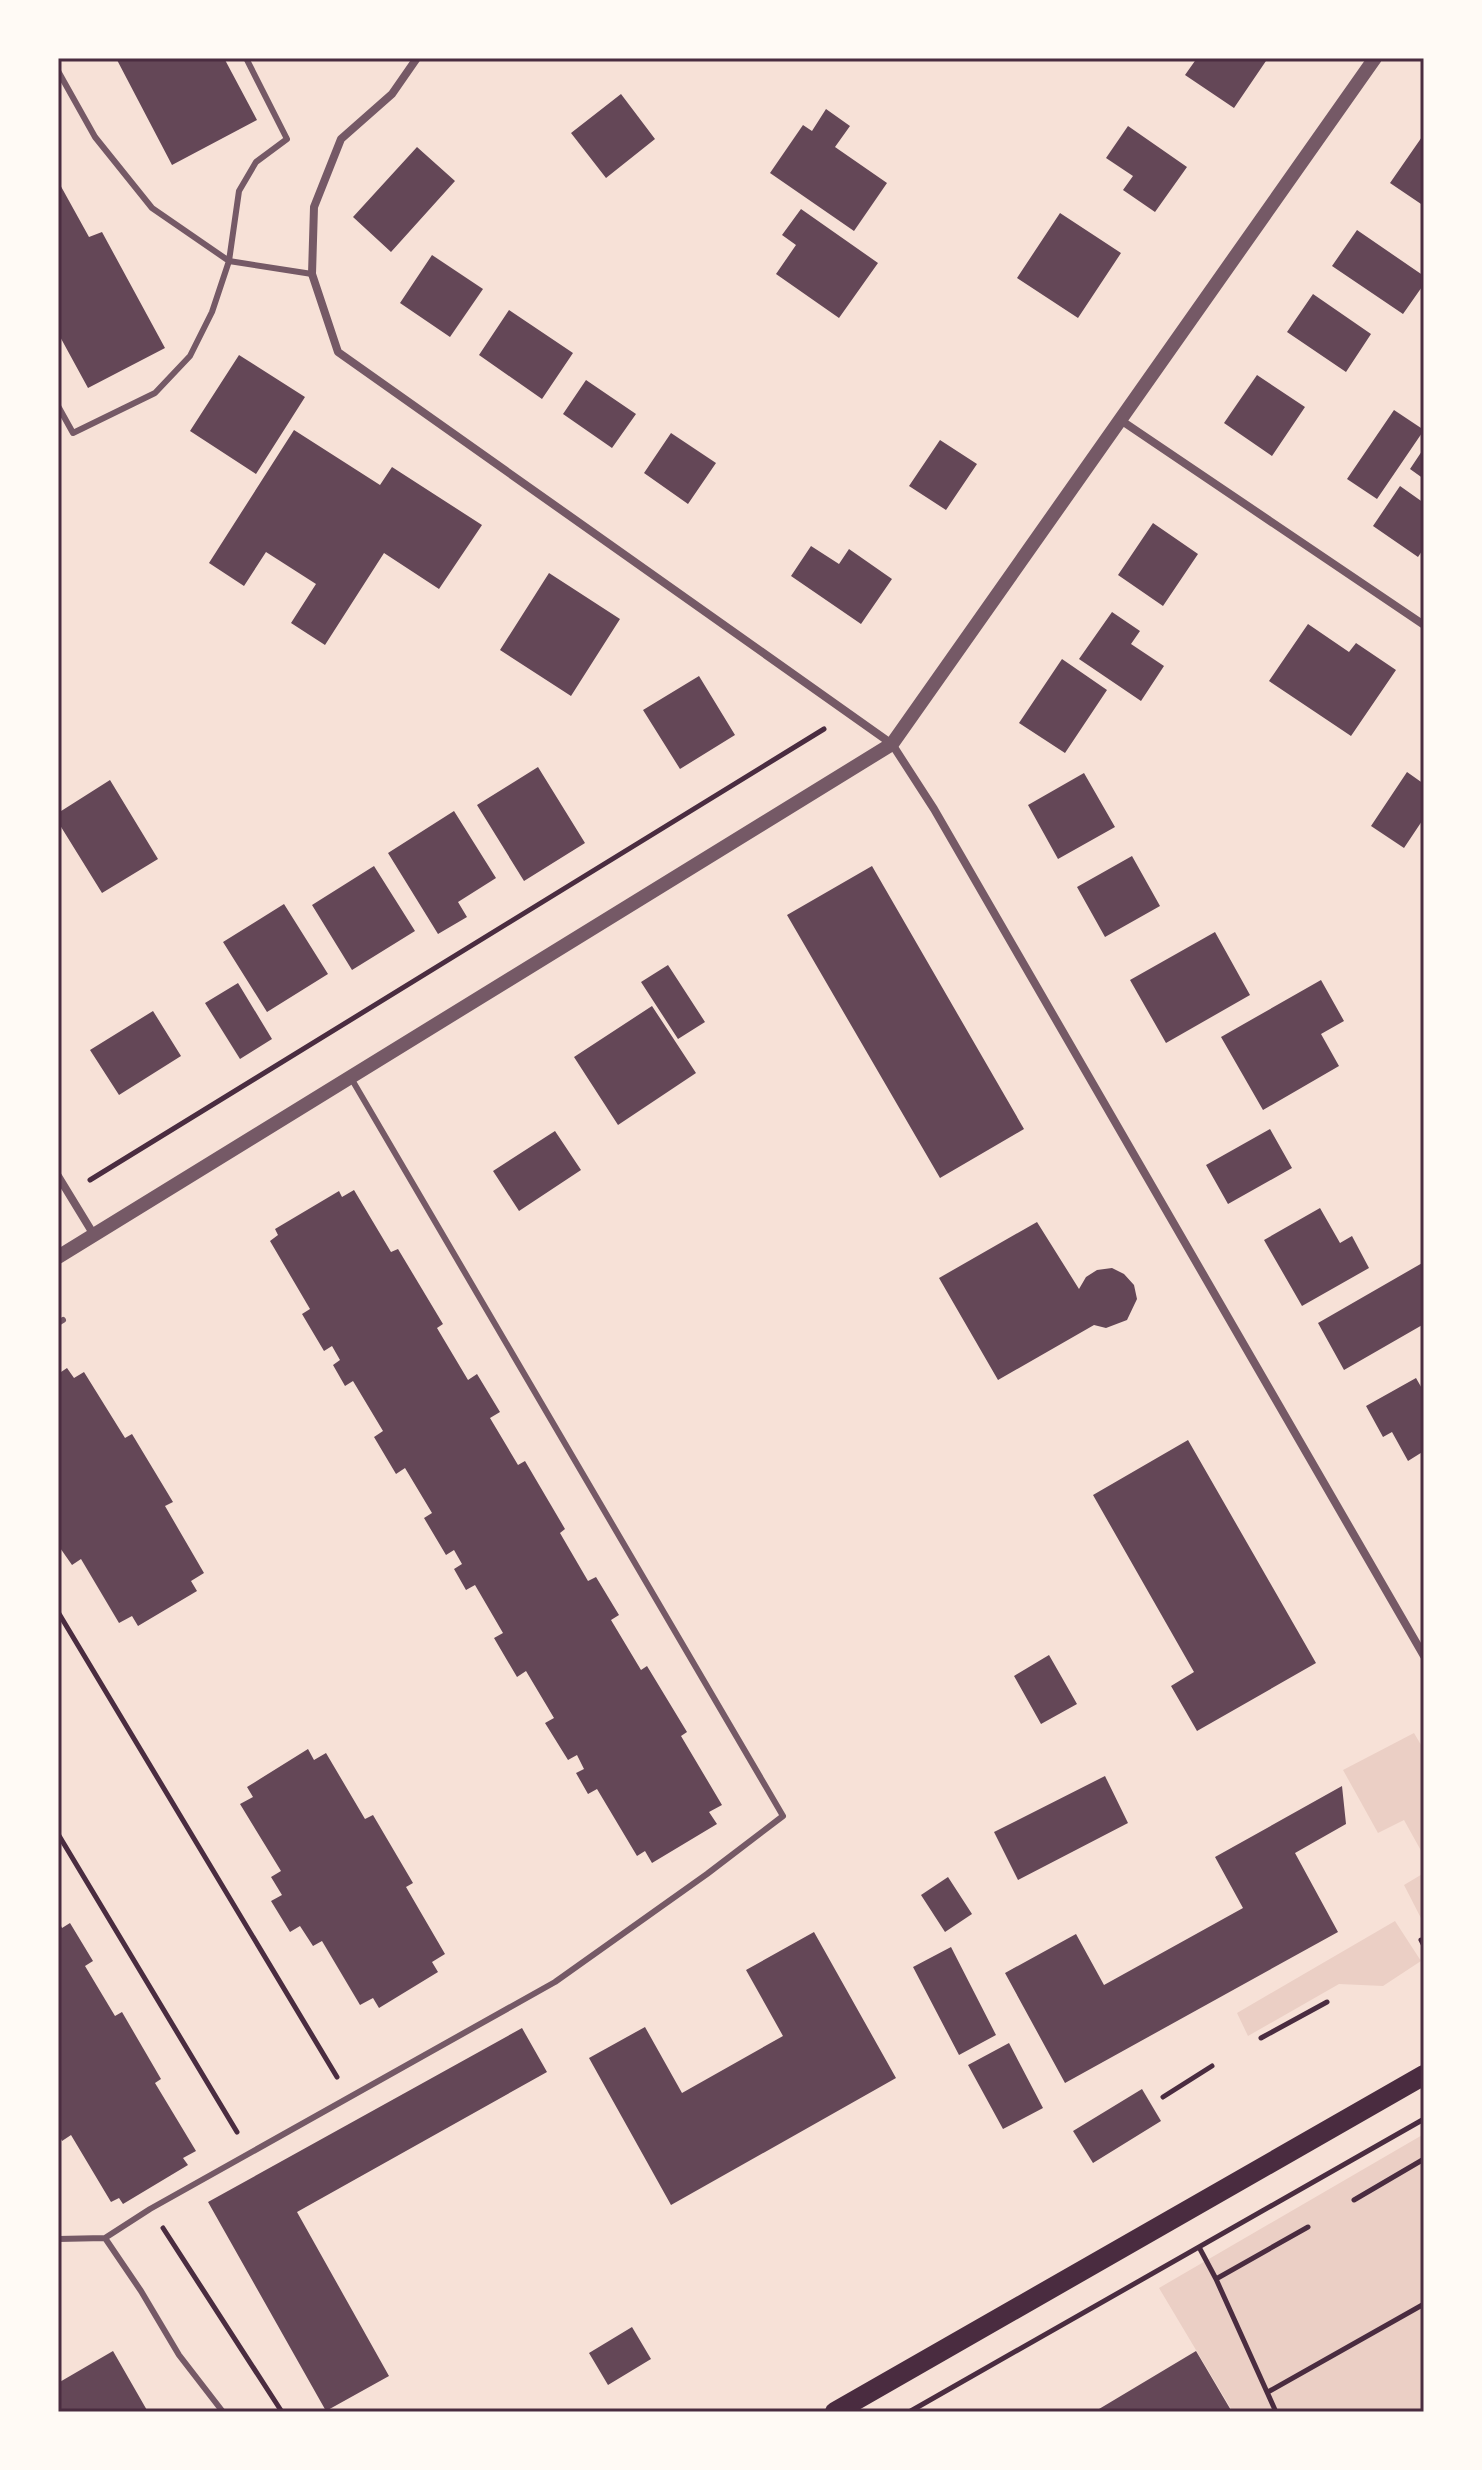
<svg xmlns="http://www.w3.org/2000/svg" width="1482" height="2470" font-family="'DM Sans',sans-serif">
<rect width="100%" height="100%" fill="#f7e1d7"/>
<path fill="#ebcfc5" d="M 1414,1733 L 1424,1750 L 1424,1856 L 1404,1820 L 1378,1833 L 1343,1770 Z
M 1424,1873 L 1424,1924 L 1404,1885 Z
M 1395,1921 L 1421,1961 L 1383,1986 L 1339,1984 L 1248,2036 L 1237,2013 Z
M 1424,2134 L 1424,2412 L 1233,2412 L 1159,2288 Z"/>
<path fill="#644757" d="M 116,58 L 224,58 L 257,120 L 172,165 Z
M 1197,58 L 1268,58 L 1234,108 L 1185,75 Z
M 621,94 L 655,139 L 606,178 L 571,133 Z
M 826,109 L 850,126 L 835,147 L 887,183 L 854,231 L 770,173 L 803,125 L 812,131 Z
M 1128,126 L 1187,167 L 1155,212 L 1123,190 L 1133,176 L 1106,158 Z
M 1424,134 L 1424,206 L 1390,183 Z
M 417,147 L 455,181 L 391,252 L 353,217 Z
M 58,181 L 89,237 L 102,232 L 165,348 L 88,388 L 58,333 Z
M 801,209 L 878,263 L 839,318 L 776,274 L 796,245 L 782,235 Z
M 1060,213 L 1121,253 L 1078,318 L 1017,278 Z
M 1357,230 L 1424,276 L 1424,284 L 1403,314 L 1332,266 Z
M 432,255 L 483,289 L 450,337 L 400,303 Z
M 1313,294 L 1371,334 L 1346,372 L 1287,332 Z
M 509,310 L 573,353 L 542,399 L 479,355 Z
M 239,355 L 305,397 L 256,474 L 190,431 Z
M 1257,375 L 1305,407 L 1272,456 L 1224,423 Z
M 586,380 L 636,414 L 612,448 L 563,414 Z
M 1394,410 L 1424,430 L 1377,499 L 1347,479 Z
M 294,430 L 380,485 L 392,467 L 482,525 L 439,589 L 384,553 L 325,645 L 291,623 L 316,584 L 266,552 L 244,586 L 209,563 Z
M 671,433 L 716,463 L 688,504 L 644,473 Z
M 940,440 L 977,464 L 946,510 L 909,486 Z
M 1424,448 L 1424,479 L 1410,469 Z
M 1400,486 L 1424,503 L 1424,548 L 1418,557 L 1373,526 Z
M 1153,523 L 1198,554 L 1163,606 L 1118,575 Z
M 811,546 L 839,564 L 849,549 L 892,579 L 861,624 L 791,576 Z
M 549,573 L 620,619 L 571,696 L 500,650 Z
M 1112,612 L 1140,631 L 1131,644 L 1164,666 L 1141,701 L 1079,659 Z
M 1308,624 L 1349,652 L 1356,643 L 1396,670 L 1351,736 L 1269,681 Z
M 1062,659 L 1107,690 L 1065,753 L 1019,723 Z
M 699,676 L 735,735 L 680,769 L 643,710 Z
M 538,767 L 585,843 L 524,881 L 477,805 Z
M 1407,772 L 1424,784 L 1424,818 L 1404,848 L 1371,826 Z
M 1084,773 L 1115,827 L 1058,859 L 1028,805 Z
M 110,780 L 158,859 L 102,893 L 58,822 L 58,813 Z
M 454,811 L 496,878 L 458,902 L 467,917 L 438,934 L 388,853 Z
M 1132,856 L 1160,906 L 1105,937 L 1077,887 Z
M 374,866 L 415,931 L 352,970 L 312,905 Z
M 872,866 L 1024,1129 L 940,1178 L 787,915 Z
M 284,904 L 328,974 L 267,1012 L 223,942 Z
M 1215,932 L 1250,995 L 1166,1043 L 1130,980 Z
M 668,965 L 705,1022 L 678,1039 L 641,982 Z
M 1321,980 L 1344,1021 L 1321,1034 L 1339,1066 L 1263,1110 L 1221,1037 Z
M 238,983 L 272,1039 L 240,1059 L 205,1003 Z
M 652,1006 L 696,1073 L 618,1125 L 574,1057 Z
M 153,1011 L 181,1056 L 119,1095 L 90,1050 Z
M 1270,1129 L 1292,1168 L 1228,1204 L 1206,1165 Z
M 555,1131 L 581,1170 L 519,1211 L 493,1171 Z
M 354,1190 L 391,1252 L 398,1249 L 443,1324 L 437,1328 L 468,1380 L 477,1374 L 500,1412 L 490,1418 L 518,1465 L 525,1461 L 565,1529 L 560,1533 L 588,1581 L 596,1577 L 619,1615 L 611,1620 L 641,1670 L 647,1666 L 687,1732 L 681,1736 L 722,1805 L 709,1812 L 717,1824 L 652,1863 L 645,1851 L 637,1856 L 597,1789 L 588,1794 L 576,1773 L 584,1769 L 577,1755 L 568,1760 L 545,1723 L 554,1718 L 526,1671 L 517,1677 L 494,1638 L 503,1633 L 475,1585 L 466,1590 L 454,1569 L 462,1564 L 454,1550 L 446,1555 L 424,1518 L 432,1513 L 405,1468 L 396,1474 L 374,1437 L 383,1431 L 353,1381 L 345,1386 L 333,1365 L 340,1360 L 332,1346 L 324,1351 L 302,1314 L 310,1309 L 270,1241 L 278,1235 L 275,1229 L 339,1191 L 342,1197 Z
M 1320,1208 L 1340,1243 L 1352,1236 L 1369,1268 L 1302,1306 L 1264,1240 Z
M 1037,1222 L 1079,1289 L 1086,1277 L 1097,1270 L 1112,1268 L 1124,1274 L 1134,1285 L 1137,1299 L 1127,1320 L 1106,1328 L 1094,1325 L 998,1380 L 939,1278 Z
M 1424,1262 L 1424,1324 L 1344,1370 L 1318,1323 Z
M 67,1368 L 74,1378 L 84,1372 L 125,1438 L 132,1434 L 173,1502 L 165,1506 L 204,1573 L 191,1581 L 197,1591 L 138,1626 L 132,1616 L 119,1623 L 81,1559 L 72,1565 L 58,1545 L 58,1374 Z
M 1416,1378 L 1424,1392 L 1424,1451 L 1408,1461 L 1392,1432 L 1383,1437 L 1366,1406 Z
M 1188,1440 L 1316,1663 L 1197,1731 L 1171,1686 L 1194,1672 L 1093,1495 Z
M 1049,1655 L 1077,1704 L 1041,1724 L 1014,1676 Z
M 308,1749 L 314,1760 L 326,1753 L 365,1819 L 373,1815 L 413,1883 L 406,1887 L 445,1954 L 432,1962 L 438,1972 L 379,2008 L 373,1998 L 360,2005 L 322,1941 L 313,1946 L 300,1926 L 290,1932 L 271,1901 L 282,1895 L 271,1877 L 281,1871 L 240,1804 L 253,1797 L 247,1787 Z
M 1105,1776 L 1128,1823 L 1018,1880 L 994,1832 Z
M 1342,1786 L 1346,1824 L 1295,1853 L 1338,1932 L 1065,2083 L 1005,1973 L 1076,1934 L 1104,1985 L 1243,1908 L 1215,1857 Z
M 948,1877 L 972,1914 L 945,1932 L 921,1895 Z
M 58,1920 L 62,1928 L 70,1923 L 93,1961 L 85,1966 L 115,2016 L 122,2012 L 161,2079 L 155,2083 L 196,2151 L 183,2158 L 188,2165 L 123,2204 L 119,2198 L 111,2202 L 71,2135 L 62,2141 L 58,2133 Z
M 814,1932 L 896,2078 L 671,2205 L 589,2058 L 645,2027 L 682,2093 L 783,2036 L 746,1970 Z
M 951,1947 L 996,2035 L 959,2055 L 913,1967 Z
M 522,2028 L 547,2072 L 297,2212 L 389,2376 L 326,2411 L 208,2202 Z
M 1009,2043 L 1043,2108 L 1003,2129 L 968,2065 Z
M 1142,2089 L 1161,2121 L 1093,2163 L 1073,2131 Z
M 632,2327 L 651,2359 L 608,2385 L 589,2353 Z
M 113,2351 L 148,2412 L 58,2412 L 58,2383 Z
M 1196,2351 L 1232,2412 L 1094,2412 Z"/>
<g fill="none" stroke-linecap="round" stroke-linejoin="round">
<path stroke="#4a2c40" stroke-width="5" d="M 90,1180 L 824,729
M 58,1612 L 337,2077
M 58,1834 L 237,2132
M 1421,1940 L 1424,1946
M 1261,2038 L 1327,2002
M 1163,2097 L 1212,2066
M 1354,2200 L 1424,2159
M 163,2228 L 282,2412
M 1199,2247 L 1216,2279 L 1308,2227
M 1216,2279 L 1276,2412
M 1268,2392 L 1424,2304
M 909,2412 L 1424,2119"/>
<path stroke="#755966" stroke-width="6" d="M 58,71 L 95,137 L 152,208 L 229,261 L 312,274
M 58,406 L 73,433 L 155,393 L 190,356 L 212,312 L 229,261 L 239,191 L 256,162 L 287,139 L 246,58
M 58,1323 L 63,1320
M 105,2238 L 141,2291 L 179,2355 L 223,2412
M 58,2239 L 105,2238 L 150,2209 L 555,1982 L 707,1874 L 783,1816 L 351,1078"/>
<path stroke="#755966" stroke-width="8" d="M 417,58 L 392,94 L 341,139 L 314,207 L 312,274 L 338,352 L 892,744 L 934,809 L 1424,1656
M 1122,421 L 1424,625
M 58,1176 L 94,1235"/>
<path stroke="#755966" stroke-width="14" d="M 58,1257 L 892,744 L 1375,58"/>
<path stroke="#4a2c40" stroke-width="20" d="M 835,2412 L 1424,2075"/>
</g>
<rect width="1482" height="2470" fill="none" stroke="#fffaf5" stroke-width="120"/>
<rect x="60" y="60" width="1362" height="2350" fill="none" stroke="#4a2c40" stroke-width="3"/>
</svg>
